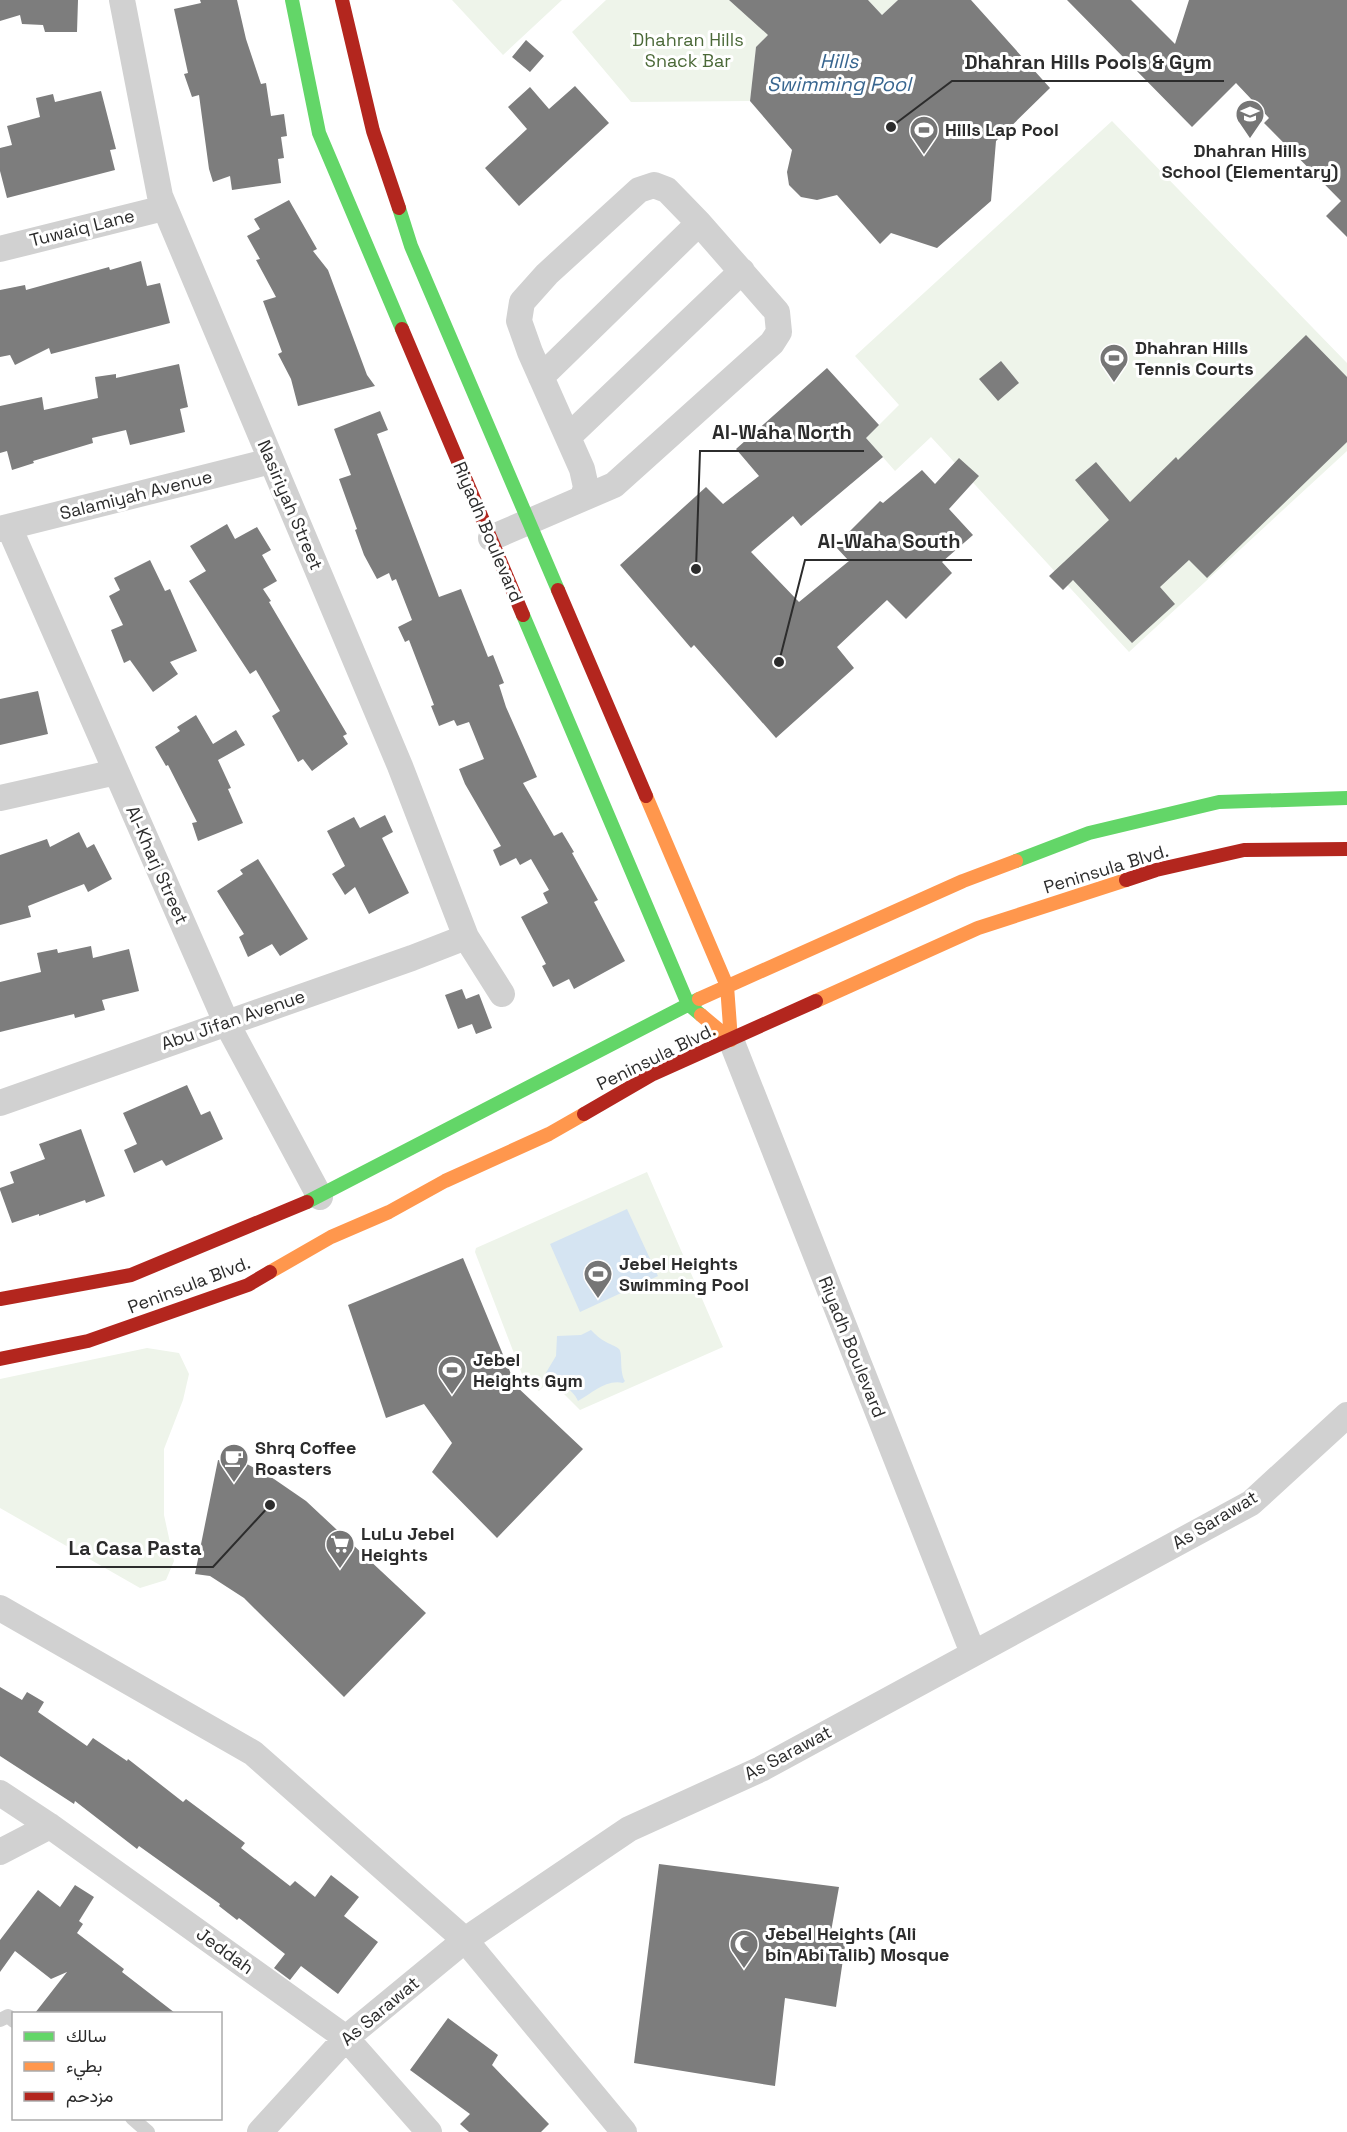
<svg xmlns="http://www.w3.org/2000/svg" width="1347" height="2132" font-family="'Space Grotesk',Vazirmatn,sans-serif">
<rect width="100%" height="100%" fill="#fff"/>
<path fill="#eef4ea" d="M 452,0 L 562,0 L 503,55 Z
M 606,0 L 804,0 L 756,47 L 750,101 L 631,102 L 572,32 Z
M 868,0 L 898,0 L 882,15 Z
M 1112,121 L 1347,363 L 1347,451 L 1129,652 L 931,437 L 895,471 L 866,438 L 899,405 L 855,356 Z
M 647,1172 L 723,1347 L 580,1410 L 550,1380 L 539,1391 L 525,1382 L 475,1252 L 476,1248 Z
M 147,1348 L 179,1353 L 189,1374 L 183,1400 L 164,1449 L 164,1515 L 174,1561 L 166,1580 L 140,1588 L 0,1508 L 0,1379 Z"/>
<path fill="#d5e4f2" d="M 627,1209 L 658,1276 L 580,1312 L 550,1244 Z
M 591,1330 C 595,1334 600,1339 606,1342 C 609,1344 616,1346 619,1349 C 623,1353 619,1372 625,1381 L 623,1383 C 606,1379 591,1394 578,1401 C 573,1389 556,1379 544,1376 L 556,1356 L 557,1336 L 581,1335 Z"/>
<path fill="#7d7d7d" d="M 0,0 L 78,0 L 77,32 L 45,32 L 43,25 L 22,24 L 20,15 L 0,21 Z
M 200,0 L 237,0 L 246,39 L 261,84 L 266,83 L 271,116 L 284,114 L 287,136 L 281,137 L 284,158 L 278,159 L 281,183 L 232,190 L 230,176 L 213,182 L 209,169 L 199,95 L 192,97 L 184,74 L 188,73 L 174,9 L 201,3 Z
M 729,0 L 868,0 L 882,15 L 898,0 L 971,0 L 1050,88 L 996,141 L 991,201 L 937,248 L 891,233 L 880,244 L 837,195 L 817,200 L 801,197 L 789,185 L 787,172 L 792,150 L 750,101 L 756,47 L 768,35 Z
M 1067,0 L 1131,0 L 1175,44 L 1189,0 L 1347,0 L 1347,237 L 1326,216 L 1341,201 L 1264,123 L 1269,118 L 1236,83 L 1192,127 Z
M 526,40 L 544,56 L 530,72 L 512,57 Z
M 575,86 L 609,123 L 519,206 L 485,168 L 527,129 L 508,107 L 530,87 L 549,109 Z
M 101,91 L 116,149 L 110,150 L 115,170 L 7,198 L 0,171 L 0,148 L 12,145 L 7,126 L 40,117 L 36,98 L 53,94 L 55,102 Z
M 289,200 L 317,249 L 313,251 L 328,270 L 367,375 L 375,386 L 298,406 L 291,379 L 278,354 L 282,352 L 263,301 L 276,297 L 256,260 L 260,259 L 247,236 L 260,229 L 254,219 Z
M 141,261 L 147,286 L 160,283 L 170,323 L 51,354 L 49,348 L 15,365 L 10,355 L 0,357 L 0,290 L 25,285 L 26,290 L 109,267 L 110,270 Z
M 1306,335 L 1347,377 L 1347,442 L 1207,578 L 1189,560 L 1160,587 L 1175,604 L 1132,643 L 1073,580 L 1063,590 L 1049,576 L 1109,520 L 1075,480 L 1096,462 L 1130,502 L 1176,457 L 1178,460 Z
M 1001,361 L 1019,383 L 998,401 L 979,379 Z
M 179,364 L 188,407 L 180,409 L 185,432 L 130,445 L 126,430 L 92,438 L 93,443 L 33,461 L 34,463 L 12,470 L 7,451 L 0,453 L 0,406 L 42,397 L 44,410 L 98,398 L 95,377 L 116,374 L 116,378 Z
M 827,368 L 879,425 L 866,438 L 883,457 L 801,526 L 793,516 L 751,552 L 799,602 L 849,561 L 835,546 L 880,501 L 883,503 L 922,470 L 935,484 L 959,458 L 979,476 L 949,509 L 973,535 L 942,562 L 952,573 L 906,619 L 887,600 L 837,647 L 854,668 L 776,738 L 694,645 L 691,648 L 620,565 L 706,487 L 723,504 L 759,476 L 736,449 Z
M 380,411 L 388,430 L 377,434 L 439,597 L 461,589 L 488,657 L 493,655 L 504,683 L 499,685 L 506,707 L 537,777 L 523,783 L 554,836 L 562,832 L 574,852 L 572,853 L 598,900 L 594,902 L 625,961 L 574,989 L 569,979 L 553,987 L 542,966 L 546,964 L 521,917 L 548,903 L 543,893 L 549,890 L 531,859 L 520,865 L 516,858 L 500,866 L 493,850 L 501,846 L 465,784 L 459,769 L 484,759 L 469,722 L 457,726 L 454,720 L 439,726 L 431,706 L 434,705 L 409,640 L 405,642 L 398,627 L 412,620 L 396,579 L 392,581 L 389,573 L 377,579 L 364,555 L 355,530 L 357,529 L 339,479 L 351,475 L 334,429 Z
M 227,524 L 235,539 L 257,527 L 271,550 L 262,555 L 277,581 L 263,589 L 271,601 L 269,602 L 347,734 L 343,736 L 348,744 L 312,771 L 303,759 L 298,762 L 272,716 L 280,711 L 256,670 L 250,674 L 189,581 L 206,571 L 190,546 Z
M 150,560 L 165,591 L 170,589 L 197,651 L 170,662 L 178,674 L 153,692 L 130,660 L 124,663 L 111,630 L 123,625 L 109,596 L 120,590 L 114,578 Z
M 38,691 L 48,734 L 0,745 L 0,699 Z
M 196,715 L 213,744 L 236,730 L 245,745 L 218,760 L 231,788 L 228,789 L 243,823 L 198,841 L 192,823 L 197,822 L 168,765 L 166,766 L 155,747 L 180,731 L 177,727 Z
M 385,815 L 393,832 L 382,838 L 409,893 L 369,914 L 355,887 L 345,895 L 332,874 L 345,866 L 327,831 L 354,817 L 360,828 Z
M 79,832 L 87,848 L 94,844 L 112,879 L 88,892 L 84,884 L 28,906 L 31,917 L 0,925 L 0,855 L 47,839 L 50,847 Z
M 258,859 L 308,939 L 280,956 L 272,944 L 248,957 L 239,937 L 244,934 L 217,891 L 243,874 L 240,870 Z
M 91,946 L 93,958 L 129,949 L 139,991 L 102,1000 L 105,1010 L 75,1018 L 74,1014 L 0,1032 L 0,982 L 41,972 L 37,953 L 57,949 L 58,953 Z
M 462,989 L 466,999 L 479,994 L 492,1028 L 476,1034 L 472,1024 L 458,1029 L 445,995 Z
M 187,1085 L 201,1115 L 210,1111 L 223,1139 L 166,1166 L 162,1160 L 134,1173 L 124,1150 L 137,1144 L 123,1113 Z
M 81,1129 L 105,1196 L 86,1203 L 85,1200 L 39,1216 L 39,1214 L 12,1223 L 0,1190 L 0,1188 L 14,1183 L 10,1172 L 45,1159 L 39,1144 Z
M 463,1258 L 516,1386 L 583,1449 L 497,1538 L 432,1472 L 452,1443 L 424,1404 L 386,1418 L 348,1305 Z
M 218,1460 L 247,1464 L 274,1479 L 306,1501 L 426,1613 L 344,1697 L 244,1598 L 210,1576 L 195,1574 Z
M 0,1687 L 22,1700 L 27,1692 L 44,1702 L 38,1712 L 87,1746 L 93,1738 L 127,1761 L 128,1759 L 183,1802 L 186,1799 L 245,1843 L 241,1848 L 290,1886 L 295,1881 L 315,1897 L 331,1875 L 359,1897 L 344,1916 L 378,1942 L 338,1994 L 301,1966 L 290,1980 L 274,1968 L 285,1954 L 239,1918 L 237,1920 L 219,1906 L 220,1904 L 139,1846 L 137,1849 L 75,1801 L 74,1804 L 0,1756 Z
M 659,1864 L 839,1887 L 830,1937 L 846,1939 L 836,2007 L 785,1998 L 775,2086 L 634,2063 Z
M 75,1885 L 94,1897 L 79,1921 L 83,1924 L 77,1933 L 124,1969 L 122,1972 L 175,2013 L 35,2013 L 67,1972 L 51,1979 L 15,1951 L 0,1972 L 0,1940 L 38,1890 L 60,1907 Z
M 448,2018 L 498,2055 L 492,2065 L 549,2124 L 541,2132 L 469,2132 L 460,2124 L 470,2114 L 410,2070 Z"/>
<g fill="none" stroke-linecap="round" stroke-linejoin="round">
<path stroke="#d1d1d1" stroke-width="14" d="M 0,2020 L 8,2016 L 14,2021
M 132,2118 L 148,2132"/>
<path stroke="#d1d1d1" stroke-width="26" d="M 122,0 L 160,196 L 400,766 L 466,937 L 502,994
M 0,249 L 164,208
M 541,377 L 699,223
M 568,437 L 742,271
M 9,527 L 226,1022 L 320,1197
M 0,529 L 271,461
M 491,538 L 614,485 L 772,343 L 779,332 L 777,312 L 699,223 L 667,190 L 654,185 L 639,190 L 547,274 L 522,302 L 519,321 L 530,352 L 582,469 L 586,487 L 583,497
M 0,798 L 116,772
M 731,1040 L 973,1653
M 0,1103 L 412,958 L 466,937
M 0,1608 L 253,1753 L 465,1940 L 624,2132
M 0,1793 L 50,1826 L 346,2038 L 429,2132
M 0,1852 L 50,1826
M 260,2132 L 346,2038 L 465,1940 L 629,1829 L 761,1769 L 1251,1503 L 1347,1415"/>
<path stroke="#63d668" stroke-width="14" d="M 292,0 L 319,133 L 402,329
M 399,208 L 411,246 L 558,590
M 523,615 L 688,1004 L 701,1015
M 1016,861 L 1089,833 L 1219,802 L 1347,798
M 307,1202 L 699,999"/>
<path stroke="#ff974d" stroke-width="14" d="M 646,796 L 727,986 L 731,1040 L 701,1015
M 699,999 L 963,881 L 1016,861
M 816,1001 L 978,928 L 1126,880
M 270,1272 L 331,1237 L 389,1212 L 445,1181 L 549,1134 L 584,1114"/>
<path stroke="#b3261e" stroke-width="14" d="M 342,0 L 373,131 L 399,208
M 402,329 L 523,615
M 558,590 L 646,796
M 1126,880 L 1156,870 L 1244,850 L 1347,849
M 584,1114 L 653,1074 L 816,1001
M 0,1299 L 131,1275 L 307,1202
M 0,1359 L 88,1341 L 248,1285 L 270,1272"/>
</g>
<defs>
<g id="school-pin" transform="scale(1.5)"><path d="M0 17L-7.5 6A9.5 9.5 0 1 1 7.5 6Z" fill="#767676" stroke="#fff"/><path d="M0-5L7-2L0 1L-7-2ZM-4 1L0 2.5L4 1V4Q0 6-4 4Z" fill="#fff"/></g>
<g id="stadium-pin" transform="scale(1.5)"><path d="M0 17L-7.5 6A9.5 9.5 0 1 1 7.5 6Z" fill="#767676" stroke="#fff"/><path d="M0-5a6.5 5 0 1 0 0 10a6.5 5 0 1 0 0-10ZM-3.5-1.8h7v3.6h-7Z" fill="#fff"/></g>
<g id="cafe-pin" transform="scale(1.5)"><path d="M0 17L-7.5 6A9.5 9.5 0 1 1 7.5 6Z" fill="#767676" stroke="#fff"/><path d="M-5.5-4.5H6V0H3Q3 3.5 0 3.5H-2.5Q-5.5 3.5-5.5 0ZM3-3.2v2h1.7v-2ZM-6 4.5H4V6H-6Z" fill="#fff"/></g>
<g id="supermarket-pin" transform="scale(1.5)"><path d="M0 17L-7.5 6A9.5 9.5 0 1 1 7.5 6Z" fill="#767676" stroke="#fff"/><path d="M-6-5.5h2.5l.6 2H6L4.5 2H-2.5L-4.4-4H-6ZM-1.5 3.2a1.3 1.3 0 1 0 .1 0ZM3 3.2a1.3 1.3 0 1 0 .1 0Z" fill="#fff"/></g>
<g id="mosque-pin" transform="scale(1.5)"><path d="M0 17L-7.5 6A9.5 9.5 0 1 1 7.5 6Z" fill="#767676" stroke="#fff"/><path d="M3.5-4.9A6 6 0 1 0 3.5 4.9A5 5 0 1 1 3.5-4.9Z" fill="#fff"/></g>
</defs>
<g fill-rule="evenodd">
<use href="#school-pin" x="1250" y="114"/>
<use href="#stadium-pin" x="924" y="130"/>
<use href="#stadium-pin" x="1114" y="358"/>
<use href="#stadium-pin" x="598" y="1274"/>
<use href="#stadium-pin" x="452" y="1370"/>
<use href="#cafe-pin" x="234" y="1458"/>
<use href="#supermarket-pin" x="340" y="1544"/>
<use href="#mosque-pin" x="744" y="1944"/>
</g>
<g text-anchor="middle" stroke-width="6" stroke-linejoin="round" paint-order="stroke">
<g font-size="18" fill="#4b6938" stroke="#fff">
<text x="688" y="46">Dhahran Hills<tspan x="688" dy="21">Snack Bar</tspan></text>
</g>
<g font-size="18" font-weight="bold" fill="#2c2c2c" stroke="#fff" text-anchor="start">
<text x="945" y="136">Hills Lap Pool</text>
<text x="1250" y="157" text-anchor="middle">Dhahran Hills<tspan x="1250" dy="21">School (Elementary)</tspan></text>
<text x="1135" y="354">Dhahran Hills<tspan x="1135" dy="21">Tennis Courts</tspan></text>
<text x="619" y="1270">Jebel Heights<tspan x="619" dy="21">Swimming Pool</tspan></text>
<text x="473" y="1366">Jebel<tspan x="473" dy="21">Heights Gym</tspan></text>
<text x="255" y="1454">Shrq Coffee<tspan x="255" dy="21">Roasters</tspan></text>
<text x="361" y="1540">LuLu Jebel<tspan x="361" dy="21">Heights</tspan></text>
<text x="765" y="1940">Jebel Heights (Ali<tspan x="765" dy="21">bin Abi Talib) Mosque</tspan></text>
</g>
<g font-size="18" fill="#2c2c2c" stroke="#fff">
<text transform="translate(82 228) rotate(-14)" y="6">Tuwaiq Lane</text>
<text transform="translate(136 495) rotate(-14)" y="6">Salamiyah Avenue</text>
<text transform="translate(290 505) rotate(67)" y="6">Nasiriyah Street</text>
<text transform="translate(488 532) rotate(67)" y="6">Riyadh Boulevard</text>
<text transform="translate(157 865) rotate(66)" y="6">Al-Kharj Street</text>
<text transform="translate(1106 869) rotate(-17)" y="6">Peninsula Blvd.</text>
<text transform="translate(233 1020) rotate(-19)" y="6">Abu Jifan Avenue</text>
<text transform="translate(656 1057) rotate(-26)" y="6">Peninsula Blvd.</text>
<text transform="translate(189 1285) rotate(-21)" y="6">Peninsula Blvd.</text>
<text transform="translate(852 1347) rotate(68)" y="6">Riyadh Boulevard</text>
<text transform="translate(1215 1520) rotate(-31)" y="6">As Sarawat</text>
<text transform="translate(788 1753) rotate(-28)" y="6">As Sarawat</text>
<text transform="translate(225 1951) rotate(36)" y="6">Jeddah</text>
<text transform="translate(380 2011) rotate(-40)" y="6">As Sarawat</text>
</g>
<g font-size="20" font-style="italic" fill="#386690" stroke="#fff">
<text x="839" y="68">Hills<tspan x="839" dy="23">Swimming Pool</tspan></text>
</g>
</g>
<path fill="none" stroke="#2c2c2c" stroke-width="2" d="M891 127L952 81H1224M696 569L700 451H864M779 662L805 560H972M270 1505L213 1567H56"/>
<g fill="#2c2c2c" stroke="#fff" stroke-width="2">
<circle cx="891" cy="127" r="6"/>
<circle cx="696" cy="569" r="6"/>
<circle cx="779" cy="662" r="6"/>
<circle cx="270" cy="1505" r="6"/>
</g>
<g font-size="20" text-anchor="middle" font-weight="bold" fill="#2c2c2c" stroke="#fff" stroke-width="6" stroke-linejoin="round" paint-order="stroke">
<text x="1088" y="69">Dhahran Hills Pools &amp; Gym</text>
<text x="782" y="439">Al-Waha North</text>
<text x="889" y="548">Al-Waha South</text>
<text x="135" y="1555">La Casa Pasta</text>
</g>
<rect x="12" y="2012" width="210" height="108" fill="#ffffff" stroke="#ababab" stroke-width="1.5"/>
<rect x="24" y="2032" width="30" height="9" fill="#63d668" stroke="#ababab" stroke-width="1.5"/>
<text x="66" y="2042" font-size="18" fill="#2c2c2c">سالك</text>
<rect x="24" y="2062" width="30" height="9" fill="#ff974d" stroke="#ababab" stroke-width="1.5"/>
<text x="66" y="2072" font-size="18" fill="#2c2c2c">بطيء</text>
<rect x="24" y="2092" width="30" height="9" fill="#b3261e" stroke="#ababab" stroke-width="1.5"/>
<text x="66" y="2102" font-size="18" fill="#2c2c2c">مزدحم</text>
</svg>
